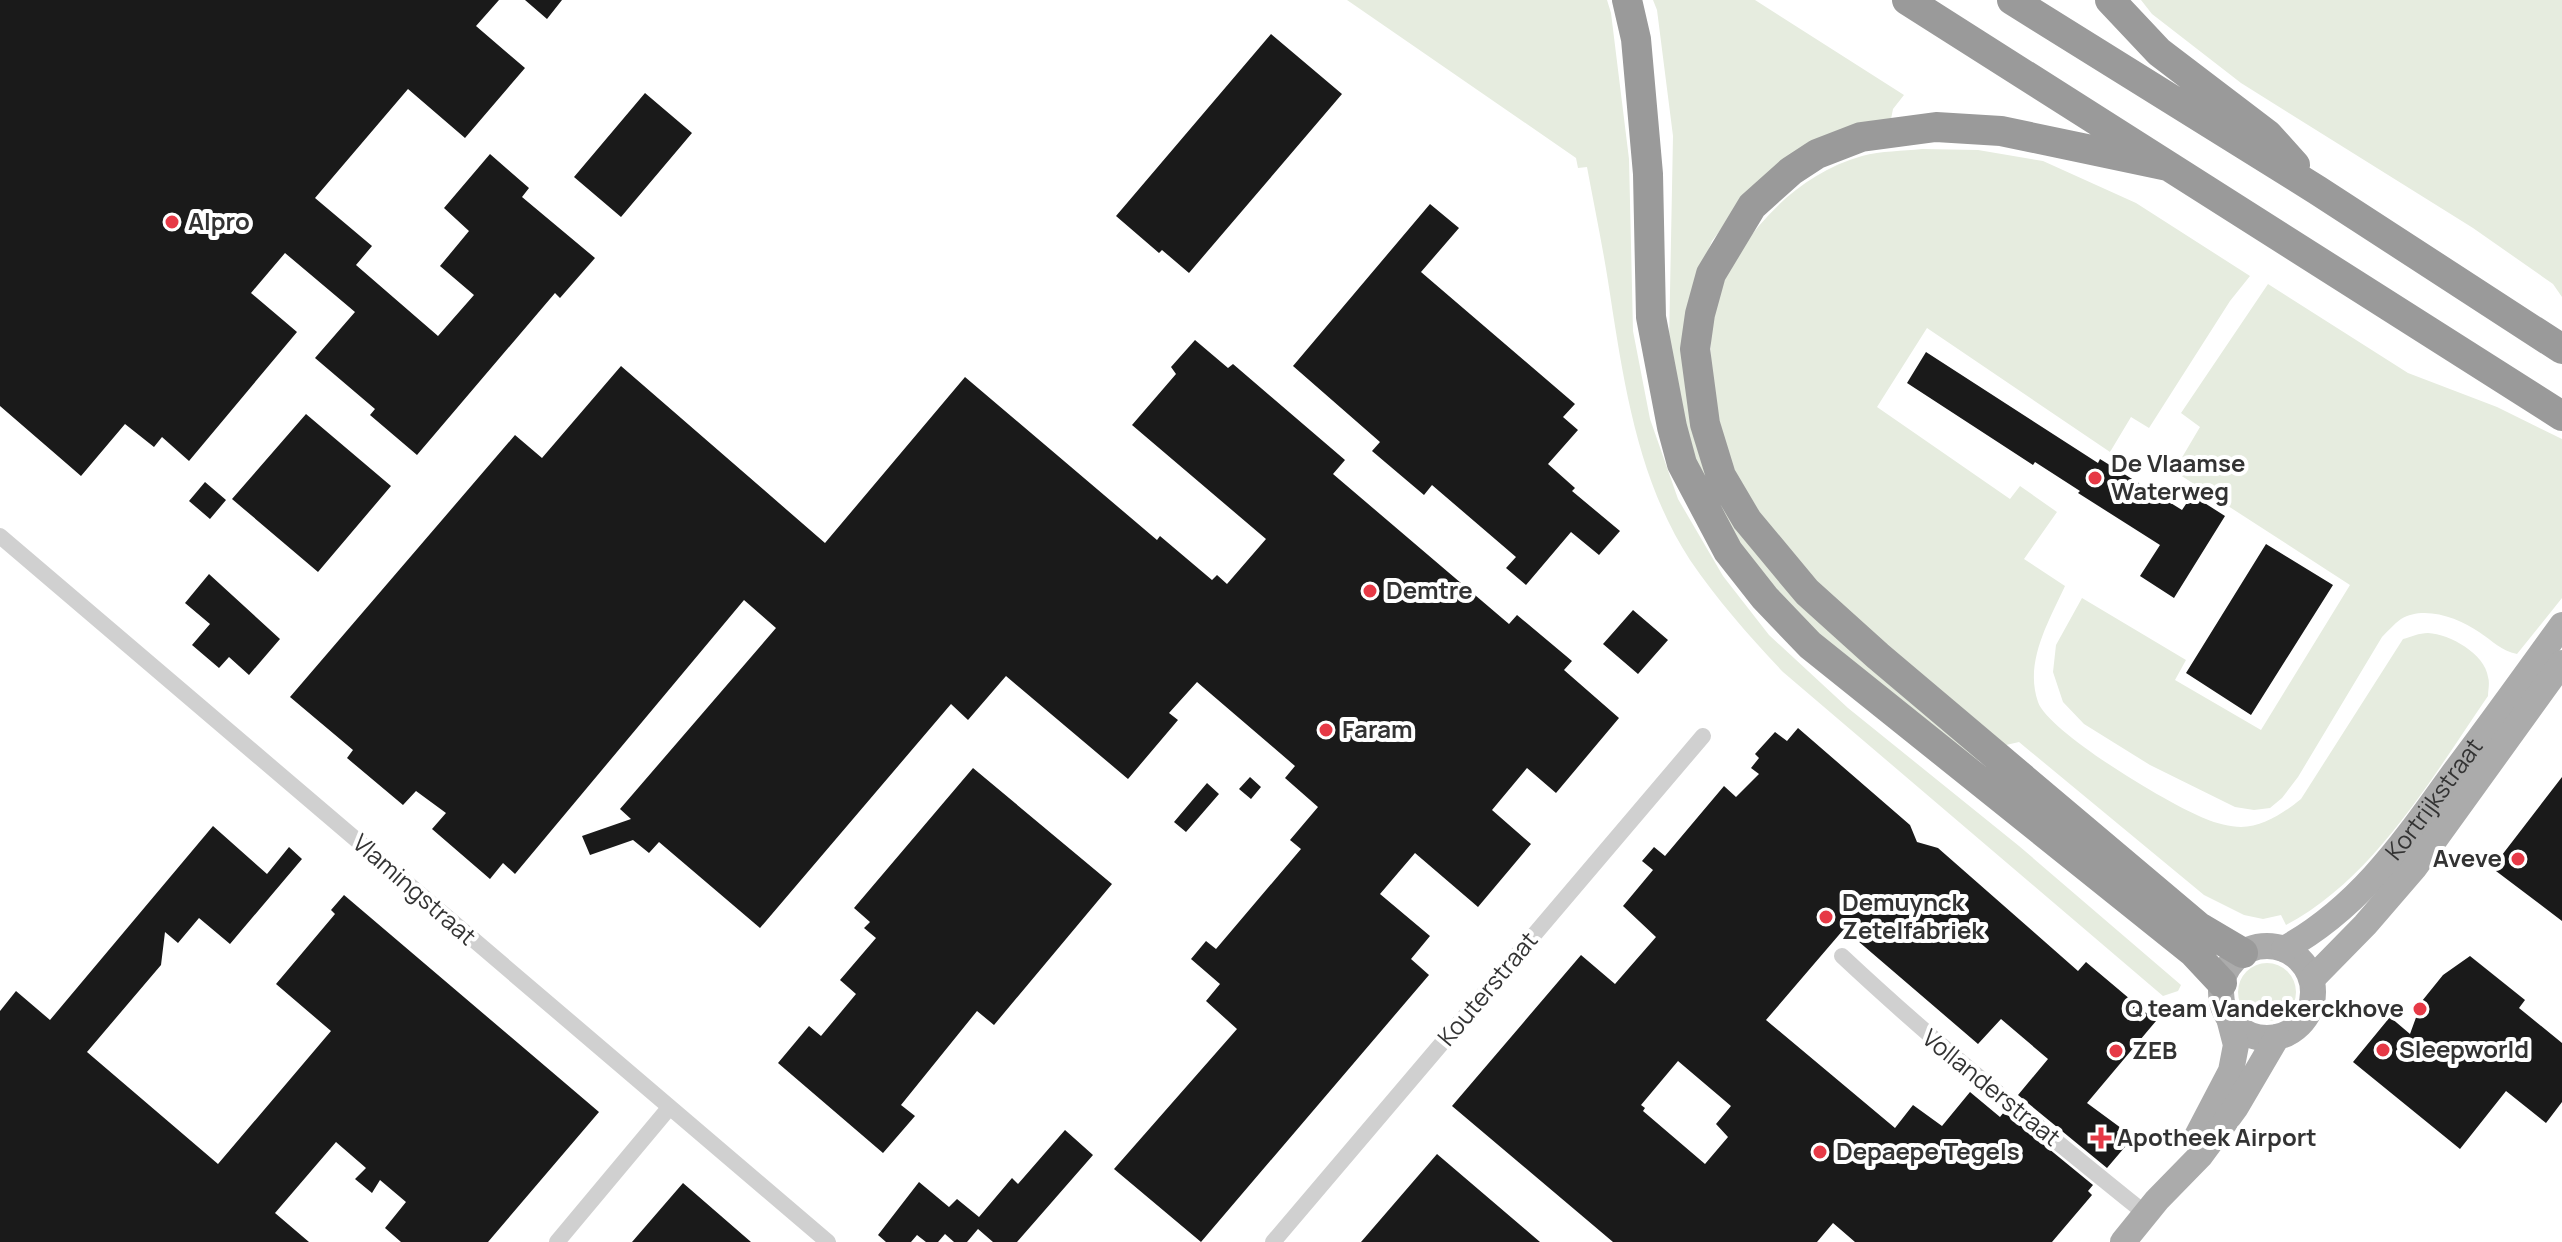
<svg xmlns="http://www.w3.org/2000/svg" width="2562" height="1242" font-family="Manrope,sans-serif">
<rect width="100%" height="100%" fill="#fff"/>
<path fill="#e6ecdf" d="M 1347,0 L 1607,0 L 1611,13 L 1629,159 L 1633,331 L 1650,419 L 1678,499 L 1723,576 L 1769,635 L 1848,708 L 2019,846 L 2181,985 L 2178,991 L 2163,996 L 1783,672 C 1750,637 1718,601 1690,560 C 1636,477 1623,377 1608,281 C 1602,243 1594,205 1587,167 L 1578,168 L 1576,158 Z
M 1653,0 L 1755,0 L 1904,95 L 1893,109 L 1891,119 L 1757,182 L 1712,241 L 1693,287 L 1711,478 L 1982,756 L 1973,765 L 1816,634 L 1765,578 L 1732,533 L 1702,482 L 1684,431 L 1669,344 L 1673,136 L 1657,10 Z
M 2141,0 L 2562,0 L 2562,297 L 2553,284 L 2473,228 L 2241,83 L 2152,14 Z
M 1922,149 L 1978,150 L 2043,161 L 2136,203 L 2250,276 L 2230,301 L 2149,428 L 2131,417 L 2110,452 L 1927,328 L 1877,407 L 2010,499 L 2020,486 L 2057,512 L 2024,559 L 2065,586 C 2049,621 2024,662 2038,702 C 2049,733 2172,806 2206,819 C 2215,823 2231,827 2241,827 C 2263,827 2285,812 2301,799 L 2403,639 C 2411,637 2419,633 2428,633 C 2450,634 2485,654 2488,677 C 2490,683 2488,690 2488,696 C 2432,777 2375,878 2286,925 L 2281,915 L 2263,919 L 2244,915 L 2204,895 L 2019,742 L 2006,745 C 1969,714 1931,683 1894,652 C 1836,603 1773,552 1739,483 C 1723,448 1714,410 1711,372 C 1708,332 1716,283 1740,250 C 1771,207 1809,171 1862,156 C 1881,151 1903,151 1922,149 Z
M 2268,284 L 2408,373 L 2497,407 L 2562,439 L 2562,598 L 2517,654 C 2501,651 2493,641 2479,632 C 2459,618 2424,605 2401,619 C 2394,624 2388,631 2382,637 L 2298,777 L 2282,798 L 2270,808 L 2254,810 L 2235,807 L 2150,765 L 2084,724 L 2063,702 L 2053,672 L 2056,645 L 2082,598 L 2186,660 L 2175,680 L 2261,730 L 2350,585 L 2174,471 L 2200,427 L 2181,413 Z
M2238 992a29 29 0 1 1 58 0a29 29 0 1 1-58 0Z"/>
<path fill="#1a1a1a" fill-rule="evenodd" d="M 0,0 L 499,0 L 476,26 L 525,68 L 465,138 L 408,89 L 315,198 L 372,246 L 356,265 L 438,336 L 474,295 L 440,266 L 469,231 L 444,208 L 490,154 L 529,188 L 522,197 L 595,258 L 560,298 L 555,293 L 417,455 L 370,415 L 375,409 L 315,358 L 355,312 L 285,253 L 251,293 L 297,332 L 189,461 L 162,437 L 154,447 L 125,424 L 81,476 L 0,406 Z
M 525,0 L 562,0 L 547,19 Z
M 1271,34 L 1342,94 L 1189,273 L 1162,250 L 1159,253 L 1116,216 Z
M 645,93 L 692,133 L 621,217 L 574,177 Z
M 1430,204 L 1459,228 L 1421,272 L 1575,404 L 1563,417 L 1578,430 L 1548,464 L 1575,488 L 1572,491 L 1620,531 L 1599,555 L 1571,532 L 1526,585 L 1506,568 L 1516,557 L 1432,485 L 1424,495 L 1372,451 L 1380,442 L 1293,366 Z
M 1195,340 L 1228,368 L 1233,364 L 1345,460 L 1333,474 L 1509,624 L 1517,615 L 1572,661 L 1564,670 L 1619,718 L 1556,793 L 1527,768 L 1492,810 L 1531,844 L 1478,907 L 1415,853 L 1380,894 L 1430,936 L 1411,959 L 1429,975 L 1201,1242 L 1114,1169 L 1237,1029 L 1206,1001 L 1220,984 L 1191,959 L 1206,941 L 1216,949 L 1301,849 L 1290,840 L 1318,807 L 1285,778 L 1295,766 L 1197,682 L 1169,713 L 1178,720 L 1128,779 L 1006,676 L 968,720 L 951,704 L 760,928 L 659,842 L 649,853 L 633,840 L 590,855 L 582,836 L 631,819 L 620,809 L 776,628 L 744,600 L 515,874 L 503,863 L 490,879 L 432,829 L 446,813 L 416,791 L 403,805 L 347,758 L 353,750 L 290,697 L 515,435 L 542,458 L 621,366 L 825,543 L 965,377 L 1157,540 L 1160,536 L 1212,580 L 1217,575 L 1227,584 L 1266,539 L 1132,425 L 1176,374 L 1171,367 Z
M 1926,352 L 2098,463 L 2100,459 L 2182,510 L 2192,495 L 2225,516 L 2174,598 L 2140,576 L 2160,545 L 2078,493 L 2080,491 L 2035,462 L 2033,465 L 1907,383 Z
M 306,414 L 391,486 L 318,572 L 232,499 Z
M 205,482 L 226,500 L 210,519 L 189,501 Z
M 2266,544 L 2333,585 L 2251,715 L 2186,673 Z
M 209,574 L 280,639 L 249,675 L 229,657 L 219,668 L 192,645 L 210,624 L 185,603 Z
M 1633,610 L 1668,640 L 1638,674 L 1603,644 Z
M 1798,728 L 1910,825 L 1917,842 L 1938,848 L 2078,971 L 2086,962 L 2156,1021 L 2087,1103 L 2121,1128 L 2117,1132 L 2130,1141 L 2107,1168 L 2018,1095 L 2048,1059 L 2001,1019 L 1978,1044 L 1844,929 L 1766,1020 L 1895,1128 L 1913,1105 L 1942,1126 L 1970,1092 L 2000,1117 L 2004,1112 L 2093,1185 L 2088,1191 L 2092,1195 L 2052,1242 L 1855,1242 L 1833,1223 L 1817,1242 L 1613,1242 L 1452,1106 L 1581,955 L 1615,984 L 1656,937 L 1623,906 L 1653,870 L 1642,861 L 1654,847 L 1665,856 L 1724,786 L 1736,797 L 1759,774 L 1751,768 L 1759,758 L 1755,754 L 1775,732 L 1787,741 ZM 1678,1061 L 1731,1106 L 1716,1124 L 1728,1137 L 1705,1164 L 1643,1111 L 1645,1108 L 1641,1105 Z
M 973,768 L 1112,884 L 994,1025 L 977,1011 L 901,1105 L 915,1116 L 883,1153 L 778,1063 L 809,1026 L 821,1036 L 856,994 L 840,980 L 876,938 L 864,928 L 870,922 L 854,908 Z
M 1250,777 L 1261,787 L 1251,799 L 1239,789 Z
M 2562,777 L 2562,921 L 2492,868 Z
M 1207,783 L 1219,794 L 1186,832 L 1174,822 Z
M 213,826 L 267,874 L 289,847 L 302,859 L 230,944 L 199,918 L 178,943 L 165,932 L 161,965 L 87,1052 L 218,1164 L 331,1031 L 276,984 L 335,914 L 331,910 L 344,895 L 599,1112 L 488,1242 L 401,1242 L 385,1228 L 406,1202 L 380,1180 L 372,1193 L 355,1179 L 366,1168 L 336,1142 L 275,1213 L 309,1242 L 0,1242 L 0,1011 L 16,991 L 50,1020 Z
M 2470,956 L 2525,1000 L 2519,1008 L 2562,1043 L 2562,1102 L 2546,1123 L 2506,1091 L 2460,1149 L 2353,1062 L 2390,1017 L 2410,1034 L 2422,1001 L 2443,975 Z
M 1065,1130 L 1093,1155 L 1017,1242 L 993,1242 L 978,1229 L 967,1242 L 954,1242 L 945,1234 L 938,1242 L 926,1242 L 917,1235 L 911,1242 L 886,1242 L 878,1235 L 919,1182 L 949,1207 L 957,1199 L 979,1217 L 1012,1178 L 1018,1184 Z
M 1437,1154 L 1540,1242 L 1361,1242 Z
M 683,1183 L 751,1242 L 632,1242 Z"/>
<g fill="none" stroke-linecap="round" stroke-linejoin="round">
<path stroke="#d0d0d0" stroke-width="16" d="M 0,536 L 828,1242
M 1842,956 C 1939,1047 2042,1130 2146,1214
M 557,1242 L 669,1108
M 1273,1242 L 1703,736"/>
<g stroke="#ababab" stroke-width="26">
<circle cx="2267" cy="992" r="46"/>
<path id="s1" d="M 2284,949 C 2360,907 2404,842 2453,774 C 2490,725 2526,675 2562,625"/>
<path d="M 2312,979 L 2365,925 L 2415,867 L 2562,663"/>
<path d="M 2197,1136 L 2231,1071 L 2236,1045 L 2229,1018"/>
<path d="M 2123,1242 L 2157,1200 L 2200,1156 L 2236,1107 L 2277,1037"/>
</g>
<path stroke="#9a9a9a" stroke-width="30" d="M 1627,0 L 1636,39 L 1648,174 L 1651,317 L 1672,427 L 1682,464 L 1728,551 L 1765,598 L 1810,645 L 2193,952 L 2222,983
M 1907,0 L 2562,416
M 2012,0 L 2317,190 L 2562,349
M 2110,0 L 2159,52 L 2268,135 L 2295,165
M 2168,166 L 2001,131 L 1936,127 L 1861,137 L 1817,154 L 1791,171 L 1752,206 L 1711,274 L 1700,314 L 1695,349 L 1705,424 L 1721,476 L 1747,520 L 1807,592 L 1878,656 L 2199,927 L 2243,953"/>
</g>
<g fill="#e63946" stroke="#fff" stroke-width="3">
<circle cx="172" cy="222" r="8"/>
<circle cx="2095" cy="478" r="8"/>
<circle cx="1370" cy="591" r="8"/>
<circle cx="1326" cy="730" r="8"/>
<circle cx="2518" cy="859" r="8"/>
<circle cx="1826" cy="917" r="8"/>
<circle cx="2420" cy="1009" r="8"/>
<circle cx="2383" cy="1050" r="8"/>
<circle cx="2116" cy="1051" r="8"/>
<path d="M2097 1126h8v8h8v8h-8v8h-8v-8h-8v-8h8z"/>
<circle cx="1820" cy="1152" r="8"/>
</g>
<g text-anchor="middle" stroke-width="8" stroke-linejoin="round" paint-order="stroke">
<g font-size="24" font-weight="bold" fill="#333" stroke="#fff" text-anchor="start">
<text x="188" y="230">Alpro</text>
<text x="2111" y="472">De Vlaamse<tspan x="2111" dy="28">Waterweg</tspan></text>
<text x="1386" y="599">Demtre</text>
<text x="1342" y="738">Faram</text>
<text x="2502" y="867" text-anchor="end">Aveve</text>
<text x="1842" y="911">Demuynck<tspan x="1842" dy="28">Zetelfabriek</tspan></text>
<text x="2404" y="1017" text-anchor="end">Q team Vandekerckhove</text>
<text x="2399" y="1058">Sleepworld</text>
<text x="2132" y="1059">ZEB</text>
<text x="2117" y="1146">Apotheek Airport</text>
<text x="1836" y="1160">Depaepe Tegels</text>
</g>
<g font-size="24" fill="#333" stroke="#fff">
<text dy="8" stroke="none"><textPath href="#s1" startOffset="214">Kortrijkstraat</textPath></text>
<text transform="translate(414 890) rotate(41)" y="8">Vlamingstraat</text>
<text transform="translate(1488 989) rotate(-50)" y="8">Kouterstraat</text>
<text transform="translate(1991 1088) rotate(39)" y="8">Vollanderstraat</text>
</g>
</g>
</svg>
